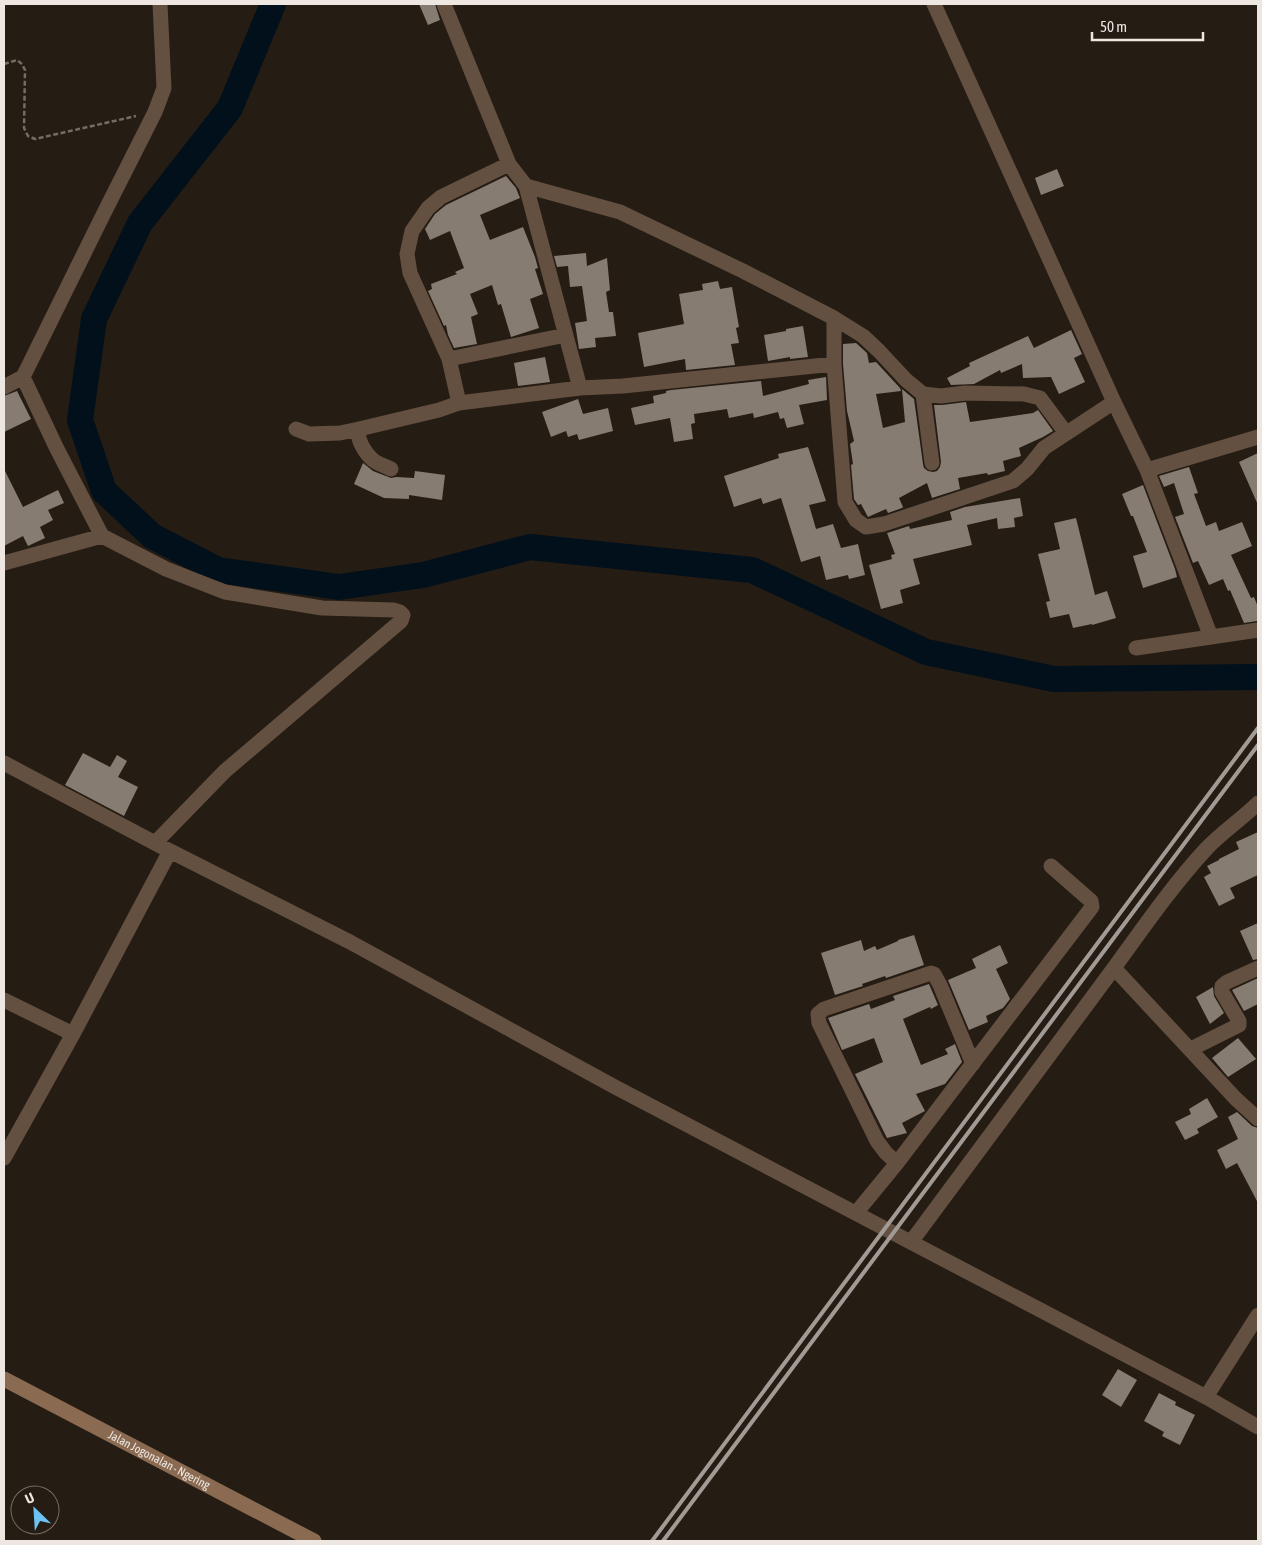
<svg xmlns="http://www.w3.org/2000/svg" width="1262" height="1545" font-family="'Asap Condensed',sans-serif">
<rect width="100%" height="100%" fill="#251c14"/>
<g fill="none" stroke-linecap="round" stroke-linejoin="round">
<path stroke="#01101a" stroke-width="26" d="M 273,4 L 230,108 L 140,223 L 94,319 L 80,420 L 104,491 L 152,536 L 218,570 L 339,587 L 423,575 L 530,547 L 752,570 L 926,652 L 1054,679 L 1258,677"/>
</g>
<path fill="#877c72" d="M 419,4 L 435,4 L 440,20 L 428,25 Z
M 1057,169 L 1064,186 L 1041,195 L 1035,178 Z
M 506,176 L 516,188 L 520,198 L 480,215 L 490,240 L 523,227 L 535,257 L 538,268 L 535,269 L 543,294 L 530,299 L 539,328 L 511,337 L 501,304 L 498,305 L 492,285 L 470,294 L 478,314 L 471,317 L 477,344 L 454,348 L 448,335 L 446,325 L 444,326 L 428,291 L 432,289 L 431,284 L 457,274 L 455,272 L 464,268 L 450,231 L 430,240 L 425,229 L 435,214 L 446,205 Z
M 586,253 L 587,266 L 607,258 L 610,290 L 606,292 L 609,312 L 613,312 L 616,336 L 595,338 L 596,347 L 579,349 L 575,323 L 587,321 L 582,286 L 570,287 L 568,266 L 557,267 L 554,256 Z
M 718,281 L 720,289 L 732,287 L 739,327 L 736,328 L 739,343 L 731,344 L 735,365 L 686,370 L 685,359 L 644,367 L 638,333 L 684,324 L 679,294 L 703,290 L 702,284 Z
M 803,326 L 808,357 L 790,359 L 790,357 L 768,361 L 764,335 L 786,331 L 786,329 Z
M 1071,330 L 1082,354 L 1074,358 L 1085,382 L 1059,394 L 1051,377 L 1023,378 L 1022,364 L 1001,373 L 1000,370 L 974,384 L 951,385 L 947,378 L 970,366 L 969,363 L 1028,336 L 1034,348 Z
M 856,343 L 867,353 L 869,363 L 876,362 L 900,388 L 901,391 L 876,394 L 883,428 L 905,422 L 902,389 L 914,399 L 923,464 L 924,468 L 928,471 L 933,472 L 937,471 L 940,467 L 941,462 L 934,405 L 942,405 L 966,402 L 970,422 L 1033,413 L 1038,410 L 1053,431 L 1043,437 L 1019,448 L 1021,456 L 1003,461 L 1005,471 L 988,475 L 987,473 L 958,478 L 960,489 L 932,498 L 927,483 L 899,498 L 903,507 L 902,508 L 888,513 L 886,509 L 868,517 L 861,504 L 858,505 L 854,499 L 851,465 L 853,464 L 850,444 L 854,441 L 847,411 L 843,364 L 843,344 Z
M 545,357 L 550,382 L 518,386 L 514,363 Z
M 826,377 L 827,400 L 799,405 L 804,424 L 787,428 L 784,418 L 780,419 L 778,412 L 754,418 L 753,413 L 729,418 L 727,409 L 694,414 L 695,423 L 691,424 L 693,439 L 674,442 L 670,418 L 635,425 L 631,408 L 654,403 L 653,396 L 666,393 L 666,391 L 671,390 L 761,381 L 763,396 L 809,384 L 808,380 Z
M 17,391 L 31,419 L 4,432 L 4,396 Z
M 578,399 L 583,414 L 608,408 L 613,431 L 579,440 L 577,434 L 568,437 L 566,431 L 551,437 L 542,412 Z
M 808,447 L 826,501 L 809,505 L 816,529 L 833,524 L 841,548 L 858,544 L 865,575 L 849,579 L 848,575 L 826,580 L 820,556 L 801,562 L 781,498 L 763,504 L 761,498 L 734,507 L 724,476 L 779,458 L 778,454 Z
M 1258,453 L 1258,505 L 1239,462 Z
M 363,463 L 373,471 L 391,478 L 396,477 L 414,478 L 415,471 L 445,475 L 442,500 L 409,495 L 409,499 L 384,498 L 354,484 Z
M 1189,467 L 1198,493 L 1194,494 L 1206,526 L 1216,522 L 1219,531 L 1242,522 L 1252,546 L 1231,555 L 1251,598 L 1254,597 L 1258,607 L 1257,621 L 1244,623 L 1230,590 L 1228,591 L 1223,579 L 1209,585 L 1198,561 L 1193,563 L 1175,517 L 1184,514 L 1174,483 L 1164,487 L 1159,476 Z
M 4,469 L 23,507 L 58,490 L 64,503 L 48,510 L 53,520 L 40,527 L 45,538 L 28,546 L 23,536 L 4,546 Z
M 1143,485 L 1175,569 L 1177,577 L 1143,588 L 1133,556 L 1147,552 L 1133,516 L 1131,516 L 1122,494 Z
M 1020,498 L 1023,516 L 1014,518 L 1015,527 L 998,529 L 997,518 L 967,525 L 972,545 L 913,559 L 920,584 L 900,590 L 903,603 L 881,609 L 869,565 L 892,559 L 891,555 L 895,554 L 887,533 L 909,526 L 910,529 L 952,520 L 950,512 L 965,507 Z
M 1076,518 L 1095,595 L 1107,591 L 1116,618 L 1092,625 L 1092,624 L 1073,628 L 1069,614 L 1050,618 L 1046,602 L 1050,601 L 1038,554 L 1060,549 L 1054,523 Z
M 83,753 L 110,767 L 117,755 L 127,761 L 118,777 L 138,787 L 124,816 L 65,785 Z
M 1258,832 L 1258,875 L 1230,888 L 1235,898 L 1219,906 L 1204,877 L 1211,873 L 1207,866 L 1219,860 L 1219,859 L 1239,849 L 1236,842 Z
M 1258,923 L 1258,959 L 1253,960 L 1240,931 Z
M 914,935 L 924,965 L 886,978 L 885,976 L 862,984 L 863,986 L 835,995 L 821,953 L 861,940 L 864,951 L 875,946 L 877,950 L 898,941 L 898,940 Z
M 1000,945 L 1008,963 L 996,969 L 1010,999 L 1003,1008 L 986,1016 L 988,1022 L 969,1030 L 948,980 L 976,968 L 972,959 Z
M 1258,978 L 1258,1004 L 1244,1011 L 1232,990 Z
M 929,984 L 938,1005 L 931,1009 L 930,1007 L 903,1019 L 921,1065 L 948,1054 L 945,1049 L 955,1044 L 962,1062 L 945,1084 L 916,1094 L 925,1111 L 902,1123 L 907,1133 L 887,1138 L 855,1074 L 883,1062 L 874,1038 L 842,1050 L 828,1018 L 869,1004 L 871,1009 L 895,1000 L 893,996 Z
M 1213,987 L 1214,996 L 1224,1013 L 1210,1024 L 1196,997 Z
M 1238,1038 L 1256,1059 L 1228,1077 L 1212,1058 Z
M 1207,1098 L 1218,1117 L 1197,1129 L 1199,1133 L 1185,1140 L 1175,1122 L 1191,1114 L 1189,1109 Z
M 1237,1112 L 1252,1126 L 1258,1128 L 1258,1203 L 1237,1163 L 1226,1169 L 1217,1150 L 1238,1139 L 1228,1117 Z
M 1118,1369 L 1137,1380 L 1121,1407 L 1102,1395 Z
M 1159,1393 L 1176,1402 L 1175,1405 L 1195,1415 L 1180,1445 L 1162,1436 L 1164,1432 L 1144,1421 Z"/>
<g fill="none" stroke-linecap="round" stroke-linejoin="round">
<path stroke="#746c65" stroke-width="2.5" stroke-dasharray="5 2.5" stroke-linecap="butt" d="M 4,64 L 17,60 L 22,64 L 25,70 L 24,128 L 28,136 L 35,139 L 136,116"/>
<path stroke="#635040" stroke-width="15" d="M 444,4 L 509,164 L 526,186 L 580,388 L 623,386 L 834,364
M 934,4 L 1114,402 L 1147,470 L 1211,637 L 1136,648
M 526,186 L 620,212 L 743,271 L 834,318 L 863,336 L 879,351 L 906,380 L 923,394 L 941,396 L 965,393 L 1024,394 L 1040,398 L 1066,433
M 834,318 L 834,364 L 845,502 L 856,520 L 866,527 L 884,524 L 1013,481 L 1027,469 L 1044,448 L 1114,402
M 449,359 L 566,335
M 4,387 L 23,377 L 104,213 L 155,112 L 164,88 L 160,4
M 923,394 L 932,463
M 459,403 L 580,388
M 296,429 L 309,434 L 340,433 L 359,429
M 391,469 C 386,466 378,464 373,460 C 365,453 356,439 359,429 L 439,410 L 459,403 L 449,359 L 410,273 L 407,254 L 412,231 L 428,208 L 441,197 L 509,164
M 1147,470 L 1258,437
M 102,536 L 166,569 L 225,592 L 322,608 L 394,610 L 400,612 L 403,615 L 401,621 L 225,771 L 155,843
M 4,563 L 102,536 L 56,447 L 23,377
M 1211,637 L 1258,630
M 4,763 L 170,851 L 350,942 L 615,1087 L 1206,1397 L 1258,1427
M 1258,803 C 1242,819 1222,832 1206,849 C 1172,886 1143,928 1114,968 L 1236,1099 L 1258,1119
M 4,1000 L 73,1034
M 1191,1049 L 1239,1025 L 1239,1021 L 1222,992 L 1222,986 L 1227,982 L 1258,968
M 4,1158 L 73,1034 L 170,851
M 897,1163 L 886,1153 L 877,1141 L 819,1023 L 818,1014 L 824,1009 L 931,973 L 934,974 L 940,985 L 973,1064
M 856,1213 L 897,1163 L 1092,907 L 1091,901 L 1051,866
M 911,1242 L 1114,968
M 1206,1397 L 1258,1315"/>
<path stroke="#8a6b52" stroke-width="15" id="s1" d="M 4,1379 L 314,1541"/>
<path stroke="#a29a94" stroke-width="4" d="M 652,1541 L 1258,728
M 663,1541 L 1258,745"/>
</g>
<g text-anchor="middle" stroke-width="4" stroke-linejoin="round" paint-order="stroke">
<g font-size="12" fill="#ede6e1" stroke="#251c14">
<text dy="4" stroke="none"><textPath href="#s1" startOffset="175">Jalan Jogonalan - Ngering</textPath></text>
</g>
</g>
<rect width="1262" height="1545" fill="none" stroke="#ede6e1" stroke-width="10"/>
<g transform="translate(35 1510) rotate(335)"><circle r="24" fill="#251c14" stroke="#756d66"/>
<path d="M0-4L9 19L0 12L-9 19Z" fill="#6cc3f2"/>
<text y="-8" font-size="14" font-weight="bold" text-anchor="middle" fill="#ede6e1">U</text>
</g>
<path d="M1092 32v8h111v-8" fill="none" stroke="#ede6e1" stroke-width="2.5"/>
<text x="1100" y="32" font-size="15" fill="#ede6e1" stroke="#251c14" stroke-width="4" paint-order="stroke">50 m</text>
</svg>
